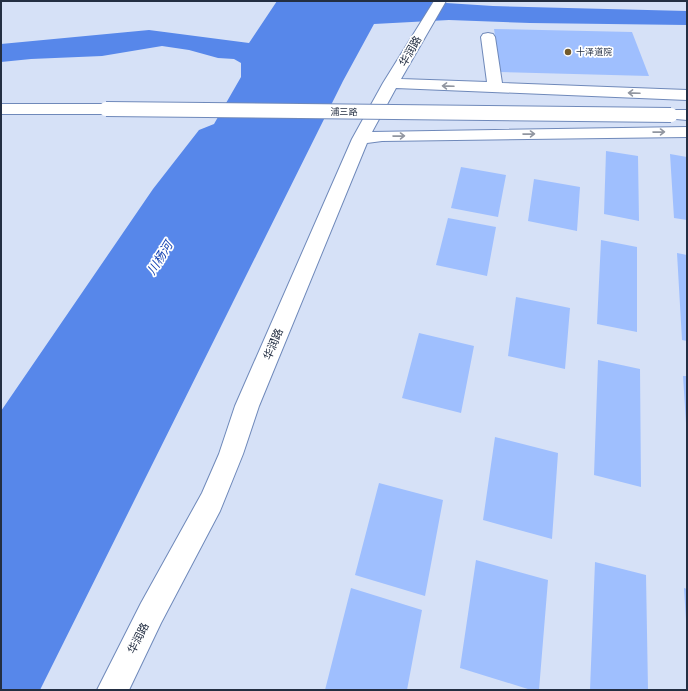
<svg xmlns="http://www.w3.org/2000/svg" width="688" height="691" font-family="'Fira Sans','Noto Sans SC',sans-serif">
<rect width="100%" height="100%" fill="#d6e1f7"/>
<path fill="#5787ea" d="M 277,1 L 415,1 L 493,6 L 687,11 L 687,25 L 530,23 L 449,20 L 374,24 L 343,81 L 40,690 L 1,690 L 1,411 L 153,189 L 199,130 L 214,124 L 241,77 L 241,63 L 234,59 L 218,58 L 189,50 L 162,46 L 102,56 L 31,59 L 1,62 L 1,44 L 149,30 L 249,43 Z"/>
<path fill="#9fbffe" d="M 494,29 L 632,32 L 649,76 L 500,72 Z
M 606,151 L 638,156 L 639,221 L 604,214 Z
M 670,154 L 687,157 L 687,220 L 674,218 Z
M 461,167 L 506,175 L 498,217 L 451,208 Z
M 534,179 L 580,187 L 577,231 L 528,221 Z
M 448,218 L 496,227 L 487,276 L 436,265 Z
M 601,240 L 637,247 L 637,332 L 597,324 Z
M 677,253 L 687,255 L 687,341 L 682,340 Z
M 516,297 L 570,308 L 565,369 L 508,356 Z
M 419,333 L 474,346 L 461,413 L 402,398 Z
M 598,360 L 640,369 L 641,487 L 594,475 Z
M 683,376 L 687,376 L 687,423 L 686,423 Z
M 495,437 L 558,453 L 552,539 L 483,520 Z
M 379,483 L 443,500 L 425,596 L 355,575 Z
M 476,560 L 548,580 L 539,690 L 531,690 L 460,668 Z
M 595,562 L 646,575 L 648,690 L 590,690 Z
M 351,588 L 422,610 L 407,690 L 325,690 Z
M 684,588 L 687,589 L 687,620 L 686,620 Z"/>
<g fill="none" stroke-linecap="round" stroke-linejoin="round">
<g stroke="#6f89ba" stroke-width="2">
<path id="minor" d="M 434,1 L 446,1 L 401,79 L 487,82 L 481,37 L 483,34 L 488,33 L 493,34 L 495,37 L 502,83 L 687,90 L 687,100 L 396,88 L 372,132 L 687,127 L 687,137 L 382,141 L 367,143 L 259,406 L 243,454 L 220,511 L 161,623 L 129,690 L 97,690 L 141,603 L 202,493 L 219,454 L 235,406 L 352,139 L 383,83 Z"/>
</g>
<g stroke="#6f89ba" stroke-width="2">
<path id="major" d="M 1,104 L 106,104 L 112,106 L 114,109 L 112,112 L 106,114 L 1,114 Z
M 671,110 L 687,110 L 687,120 L 665,118 L 663,115 L 665,112 Z"/>
</g>
<use href="#minor" fill="#fff" fill-rule="evenodd"/>
<use href="#major" fill="#fff" fill-rule="evenodd"/>
<g stroke="#6f89ba" stroke-width="16" stroke-linecap="butt">
<path id="major-bridge" d="M 106,109 L 671,115"/>
</g>
<use href="#major-bridge" stroke="#fff" stroke-width="14"/>
</g>
<defs><path id="oneway-shaft" d="M-6 0H5M1.5-3L5.5 0L1.5 3" fill="none" stroke-width="1.6" stroke-linecap="round" stroke-linejoin="round"/></defs>
<g stroke="#9196a0">
<use href="#oneway-shaft" transform="translate(448 86) rotate(-178)"/>
<use href="#oneway-shaft" transform="translate(634 93) rotate(-178)"/>
<use href="#oneway-shaft" transform="translate(659 132) rotate(-1)"/>
<use href="#oneway-shaft" transform="translate(529 134) rotate(-1)"/>
<use href="#oneway-shaft" transform="translate(399 136) rotate(-1)"/>
</g>
<circle fill="#735b2c" stroke="#fff" stroke-width="1.5" cx="568" cy="52" r="4"/>
<g text-anchor="middle" stroke-width="3.5" stroke-linejoin="round" paint-order="stroke">
<g font-size="9" fill="#232e42" stroke="#fff" text-anchor="start">
<text x="576" y="55">十泽道院</text>
</g>
<g font-size="9" fill="#232e42" stroke="#fff">
<text x="344" y="115">浦三路</text>
</g>
<g font-size="11" fill="#232e42" stroke="#fff">
<text transform="translate(410 51) rotate(-60)" y="4">华润路</text>
<text transform="translate(273 344) rotate(-67)" y="4">华润路</text>
<text transform="translate(138 638) rotate(-63)" y="4">华润路</text>
</g>
<g font-size="12" font-style="italic" fill="#0c3caf" stroke="#fff">
<text transform="translate(160 258) rotate(-58)" y="4">川杨河</text>
</g>
</g>
<rect width="688" height="691" fill="none" stroke="#232e42" stroke-width="4"/>
</svg>
